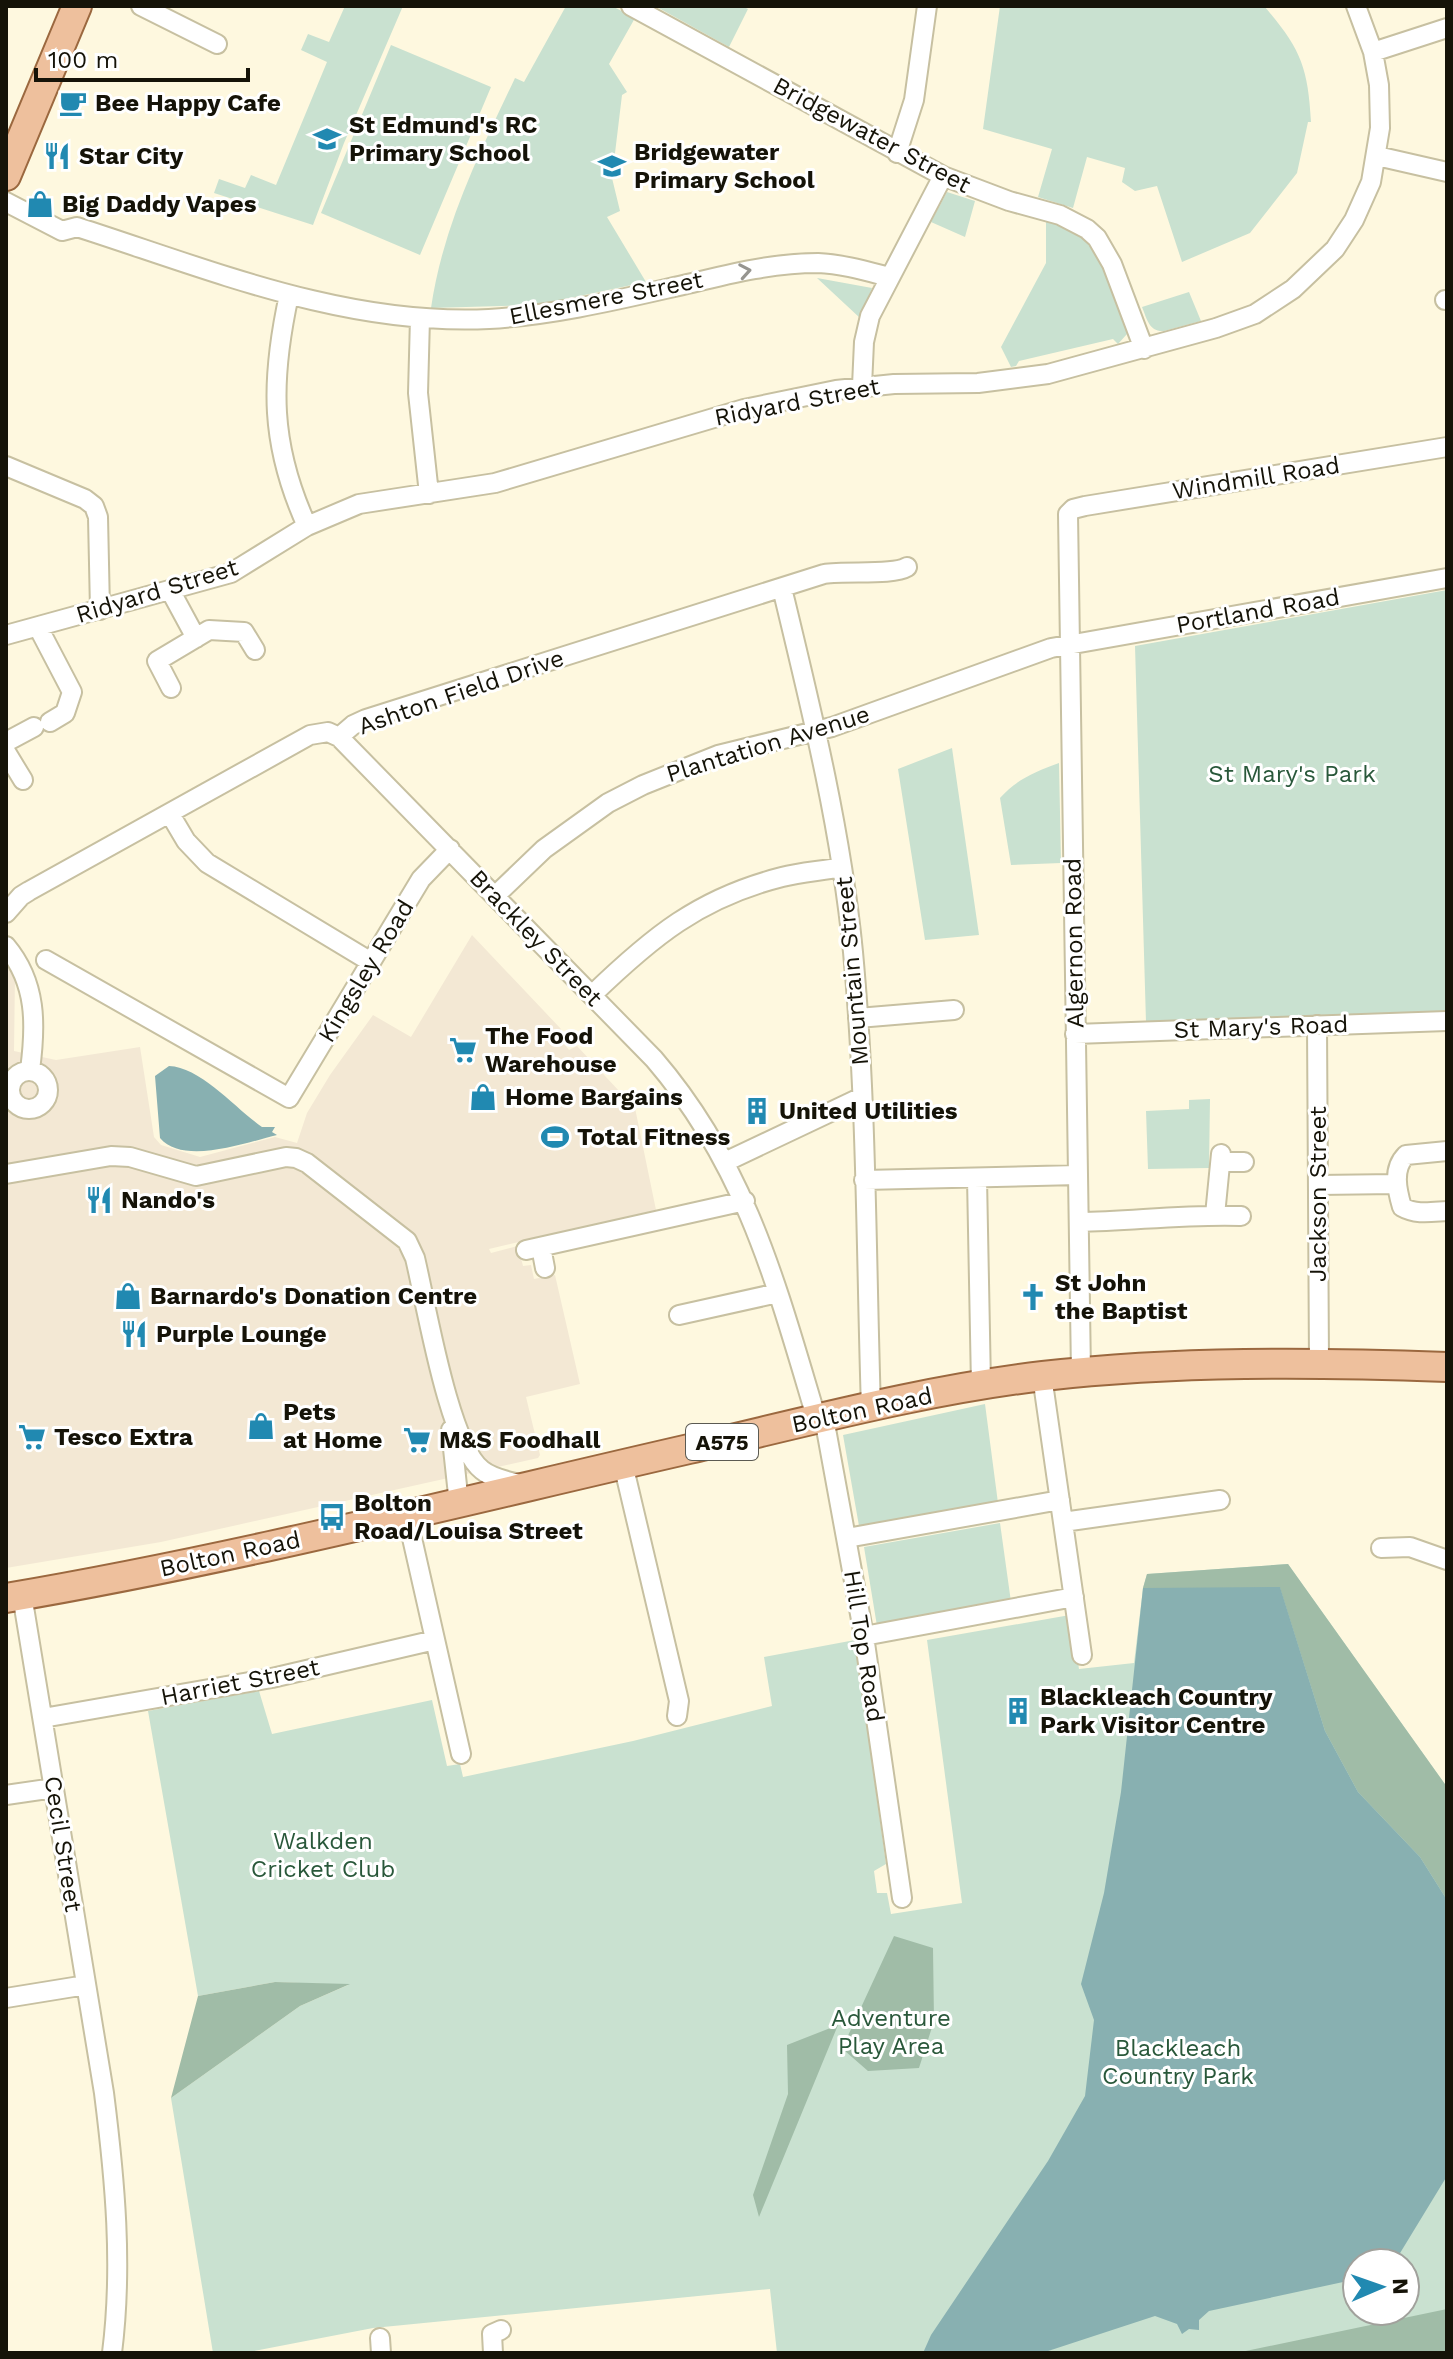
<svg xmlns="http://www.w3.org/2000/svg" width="1453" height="2359" font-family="'Work Sans',sans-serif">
<rect width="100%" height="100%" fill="#fef8df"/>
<path fill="#f3e8d4" d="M 472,935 L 561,1029 L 557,1035 L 569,1050 L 577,1046 L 635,1108 L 656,1210 L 489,1249 L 491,1253 L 518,1246 L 523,1266 L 531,1265 L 534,1279 L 555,1275 L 580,1384 L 526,1397 L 540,1455 L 538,1458 L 161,1542 L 6,1568 L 6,966 L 15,975 L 14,1051 L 56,1060 L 140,1047 L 154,1137 L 161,1145 L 200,1157 L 275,1137 L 297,1143 L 307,1113 L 330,1075 L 373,1015 L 411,1037 Z"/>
<path fill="#c9e1d0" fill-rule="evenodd" d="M 345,6 L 403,6 L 344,143 L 313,225 L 214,193 L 219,179 L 245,188 L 251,175 L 276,185 L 327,62 L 301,50 L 308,34 L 329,42 Z
M 566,6 L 612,6 L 635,18 L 609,64 L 627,92 L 622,95 L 612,178 L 620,211 L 607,217 L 646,282 L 537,305 L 431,308 C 443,225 480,152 515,78 L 524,82 Z
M 655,6 L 742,6 L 748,9 L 729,47 Z
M 1000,6 L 1264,6 C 1300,48 1308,66 1311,122 L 1308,122 L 1297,173 L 1250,233 L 1182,262 L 1157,186 L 1135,191 L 1122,182 L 1125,168 L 1087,157 L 1073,208 L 1038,197 L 1052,149 L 983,129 Z
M 391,45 L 491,87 L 420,255 L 321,213 Z
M 947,192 L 975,201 L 965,237 L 931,222 Z
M 1046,221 C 1060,226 1075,230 1087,240 C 1102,253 1126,314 1127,334 L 1118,344 L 1113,339 L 1019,361 L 1016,366 L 1011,367 L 1001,347 L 1046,263 Z
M 817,278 L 872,288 L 860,318 Z
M 1189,292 L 1201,321 L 1164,331 C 1149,332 1147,319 1142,307 Z
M 1447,590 L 1447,1011 L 1146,1022 L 1135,646 Z
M 952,748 L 979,935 L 925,940 L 898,769 Z
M 1059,763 L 1061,863 L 1011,865 L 1000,798 C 1017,779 1035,772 1059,763 Z
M 1210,1099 L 1209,1168 L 1148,1169 L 1146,1111 L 1189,1109 L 1189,1100 Z
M 985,1404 L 998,1503 L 859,1526 L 843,1435 Z
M 1000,1523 L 1011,1602 L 877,1626 L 864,1547 Z
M 1288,1564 L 1447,1787 L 1447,2353 L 777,2353 L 770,2289 L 373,2328 L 244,2353 L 213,2353 L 171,2098 L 300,2006 L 348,1985 L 275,1982 L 198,1996 L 148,1711 L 259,1691 L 272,1734 L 432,1700 L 447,1766 L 460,1764 L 463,1777 L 633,1741 L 772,1706 L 764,1657 L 855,1640 L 886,1864 L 874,1871 L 877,1893 L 887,1893 L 891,1914 L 962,1903 L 927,1640 L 1070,1615 L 1079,1669 L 1134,1663 L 1143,1588 L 1147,1574 ZM 1357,2263 L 1405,2263 L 1405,2311 L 1357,2311 Z"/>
<path fill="#a0bca7" d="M 1288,1564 L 1447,1787 L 1447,1900 L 1420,1857 L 1358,1792 L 1325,1731 L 1280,1588 L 1143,1588 L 1147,1574 Z
M 894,1936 L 933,1948 L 934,2021 L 919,2068 L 868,2071 L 845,2051 L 846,2040 Z
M 275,1982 L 350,1984 L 300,2006 L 171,2098 L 198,1996 Z
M 838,2025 L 759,2217 L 753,2195 L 788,2094 L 787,2045 Z
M 1447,2309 L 1447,2353 L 1236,2353 Z"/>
<path fill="#88b0b1" d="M 169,1066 C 201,1067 237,1110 262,1127 L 275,1127 L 272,1132 L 277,1135 C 247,1142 184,1166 160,1138 L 155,1076 Z
M 1280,1587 L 1325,1731 L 1358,1792 L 1420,1857 L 1447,1900 L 1447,2176 L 1394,2263 L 1357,2263 L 1357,2279 L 1209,2311 L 1199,2320 L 1199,2330 L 1189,2329 L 1182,2334 L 1177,2324 L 1155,2316 L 1042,2353 L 923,2353 L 931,2335 L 1048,2161 L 1085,2096 L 1094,2020 L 1081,1984 L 1104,1893 L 1121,1792 L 1143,1588 Z"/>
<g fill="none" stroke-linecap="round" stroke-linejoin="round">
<g stroke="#c7c0a1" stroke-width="22">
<path id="minor" d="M 141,6 L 217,44
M 631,6 L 943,176 L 1009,201 L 1060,215 L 1087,229 L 1097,238 L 1112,264 L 1144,349
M 1373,52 L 1447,28
M 897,153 L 914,100 L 927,6
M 1377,156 L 1447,172
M 6,202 L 62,231 L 77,227 C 211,270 345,326 489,319 C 558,315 625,298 692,283 C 733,273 775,263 818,263 C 842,264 866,271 889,277
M 289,295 C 270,382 270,445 307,526
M 1445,300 L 1447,300
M 420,318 L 418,393 L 429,494
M 862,386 L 864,342 L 870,316 L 943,176
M 6,466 L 85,499 L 94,506 L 98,517 L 100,610
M 782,588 C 811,708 841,829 853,952 C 867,1103 866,1256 871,1408
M 170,590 L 196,638
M 38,627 L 72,692 L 65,713 L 50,722
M 6,635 L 231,573 L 307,526 L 359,504 L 495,483 L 744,409 L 836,390 L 894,384 L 978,383 L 1048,374 L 1216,328 L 1255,314 L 1293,289 L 1335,249 L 1354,220 L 1371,182 L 1380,128 L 1379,85 L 1373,52 L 1356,6
M 171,688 L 157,661 L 209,630 L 244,632 L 255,650
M 339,737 L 654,1059 C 747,1167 777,1287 817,1420
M 6,742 L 34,727
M 6,752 L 23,780
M 170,814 L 186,841 L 207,863 L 371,962
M 495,896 L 544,849 L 608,803 L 643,785 L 718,755 L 832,727 L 1051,648 L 1447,578
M 6,913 L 21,896 L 29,891 L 310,735 L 328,732 L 339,737 L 353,725 L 366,719 L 824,574 C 846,570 892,576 907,567
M 6,946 C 37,983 36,1025 30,1070
M 46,960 L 289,1098 L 421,879 L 450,849
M 592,995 C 652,937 699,898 782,877 C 801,872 822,871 842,867
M 858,1018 L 954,1010
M 1317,1025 L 1319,1363
M 1075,1034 L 1447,1021
M10 1090a19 19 0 1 1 38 0a19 19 0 1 1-38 0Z
M 1447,1151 L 1406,1155 C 1392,1169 1397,1190 1402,1207 C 1416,1215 1431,1212 1447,1211
M 725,1162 L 862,1097
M 1221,1162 L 1244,1162
M 6,1174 L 111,1156 L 130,1157 L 196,1176 L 286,1157 L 296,1158 L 307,1163 L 407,1241 L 415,1258 C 426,1303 449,1445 482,1470 C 493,1479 509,1481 522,1485
M 977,1178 L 981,1385
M 864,1180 L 1078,1175
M 1318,1185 L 1396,1184
M 1215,1215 L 1221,1154
M 1079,1222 C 1133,1221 1187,1214 1241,1216
M 541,1247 L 545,1268
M 526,1250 L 745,1201
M 679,1315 L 778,1293
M 1081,1373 L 1068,514 L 1073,509 L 1085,506 L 1447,447
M 1042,1376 L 1082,1655
M 824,1418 L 864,1636 L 902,1898
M 451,1430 L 459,1504
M 623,1464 L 679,1701 L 677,1716
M 407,1516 L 461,1754
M 1063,1522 L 1220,1500
M 847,1538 L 1060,1500
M 1381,1548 L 1410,1547 L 1447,1560
M 22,1595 L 104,2093 C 115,2180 123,2266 112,2353
M 864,1636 L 1074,1597
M 43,1718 L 272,1678 L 435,1640
M 6,1795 L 54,1788
M 6,1998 L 86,1985
M 380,2338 L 381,2353
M 493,2353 L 492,2334 L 501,2330"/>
</g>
<g stroke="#9b683f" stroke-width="32">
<path id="primary" d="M 6,176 L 77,6
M 6,1598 C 236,1559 462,1501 689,1449 C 806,1422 924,1390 1043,1376 C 1177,1361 1312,1362 1447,1367"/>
</g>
<use href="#minor" stroke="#fff" stroke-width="18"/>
<use href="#primary" stroke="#eec09d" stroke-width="28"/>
</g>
<defs><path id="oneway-chevron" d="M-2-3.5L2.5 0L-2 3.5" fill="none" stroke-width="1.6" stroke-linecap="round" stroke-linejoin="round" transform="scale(2)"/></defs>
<use stroke="#969590" href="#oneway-chevron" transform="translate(745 271) rotate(-10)"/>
<defs>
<g id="cafe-bare" transform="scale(2.16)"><path d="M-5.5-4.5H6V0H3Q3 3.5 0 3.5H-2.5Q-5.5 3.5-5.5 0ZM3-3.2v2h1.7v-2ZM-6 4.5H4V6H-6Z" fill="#2189b1" stroke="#fff" stroke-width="2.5" paint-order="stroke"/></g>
<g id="school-bare" transform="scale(2.16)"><path d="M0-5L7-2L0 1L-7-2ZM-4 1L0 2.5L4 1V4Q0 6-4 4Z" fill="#2189b1" stroke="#fff" stroke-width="2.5" paint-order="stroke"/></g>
<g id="restaurant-bare" transform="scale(2.16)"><path d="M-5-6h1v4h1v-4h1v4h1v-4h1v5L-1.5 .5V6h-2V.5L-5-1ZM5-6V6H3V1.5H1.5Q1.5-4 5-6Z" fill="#2189b1" stroke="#fff" stroke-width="2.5" paint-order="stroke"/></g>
<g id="shop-bare" transform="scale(2.16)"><path d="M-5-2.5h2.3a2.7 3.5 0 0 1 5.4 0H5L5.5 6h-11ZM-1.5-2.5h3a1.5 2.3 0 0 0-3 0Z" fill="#2189b1" stroke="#fff" stroke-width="2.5" paint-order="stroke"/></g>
<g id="supermarket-bare" transform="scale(2.16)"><path d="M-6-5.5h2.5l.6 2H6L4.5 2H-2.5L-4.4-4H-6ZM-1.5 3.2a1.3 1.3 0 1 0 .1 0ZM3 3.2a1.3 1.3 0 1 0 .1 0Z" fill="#2189b1" stroke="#fff" stroke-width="2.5" paint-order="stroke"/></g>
<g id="building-bare" transform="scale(2.16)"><path d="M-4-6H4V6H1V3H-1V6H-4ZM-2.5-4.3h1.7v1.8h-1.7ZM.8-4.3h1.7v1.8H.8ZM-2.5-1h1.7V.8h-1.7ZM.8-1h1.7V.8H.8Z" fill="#2189b1" stroke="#fff" stroke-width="2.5" paint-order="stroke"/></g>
<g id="stadium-bare" transform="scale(2.16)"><path d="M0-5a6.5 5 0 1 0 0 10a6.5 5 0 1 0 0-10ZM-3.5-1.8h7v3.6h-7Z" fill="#2189b1" stroke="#fff" stroke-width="2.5" paint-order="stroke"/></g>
<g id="church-bare" transform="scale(2.16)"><path d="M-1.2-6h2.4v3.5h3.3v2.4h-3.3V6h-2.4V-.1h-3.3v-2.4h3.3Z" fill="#2189b1" stroke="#fff" stroke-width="2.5" paint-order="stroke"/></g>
<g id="bus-bare" transform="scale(2.16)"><path d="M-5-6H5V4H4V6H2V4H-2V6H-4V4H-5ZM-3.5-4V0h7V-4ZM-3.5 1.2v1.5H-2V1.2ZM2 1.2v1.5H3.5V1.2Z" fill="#2189b1" stroke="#fff" stroke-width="2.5" paint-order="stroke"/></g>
</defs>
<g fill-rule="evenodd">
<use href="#cafe-bare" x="73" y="103"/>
<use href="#school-bare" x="327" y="139"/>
<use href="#restaurant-bare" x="57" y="156"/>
<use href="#school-bare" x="612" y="166"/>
<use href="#shop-bare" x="40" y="204"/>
<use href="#supermarket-bare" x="463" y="1050"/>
<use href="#shop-bare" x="483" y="1097"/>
<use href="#building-bare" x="757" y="1111"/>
<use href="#stadium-bare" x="555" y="1137"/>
<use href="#restaurant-bare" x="99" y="1200"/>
<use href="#shop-bare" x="128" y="1296"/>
<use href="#church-bare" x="1033" y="1297"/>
<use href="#restaurant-bare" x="134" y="1334"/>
<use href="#shop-bare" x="261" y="1426"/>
<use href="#supermarket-bare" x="32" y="1437"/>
<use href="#supermarket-bare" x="417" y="1440"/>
<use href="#bus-bare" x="332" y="1517"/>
<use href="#building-bare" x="1018" y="1711"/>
</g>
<g text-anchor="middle" stroke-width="6" stroke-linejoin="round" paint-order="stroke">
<rect fill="#fff" stroke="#5b5a52" stroke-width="2" x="686" y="1424" width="72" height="36" rx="6"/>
<g font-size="22" font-weight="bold" fill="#151308">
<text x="722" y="1450">A575</text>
</g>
<g font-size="24" font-weight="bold" fill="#151308" stroke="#fff" text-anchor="start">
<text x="95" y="111">Bee Happy Cafe</text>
<text x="349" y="133">St Edmund's RC<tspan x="349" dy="28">Primary School</tspan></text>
<text x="634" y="160">Bridgewater<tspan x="634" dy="28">Primary School</tspan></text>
<text x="79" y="164">Star City</text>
<text x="62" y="212">Big Daddy Vapes</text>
<text x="485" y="1044">The Food<tspan x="485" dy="28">Warehouse</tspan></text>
<text x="505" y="1105">Home Bargains</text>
<text x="779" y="1119">United Utilities</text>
<text x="577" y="1145">Total Fitness</text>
<text x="121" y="1208">Nando's</text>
<text x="1055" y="1291">St John<tspan x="1055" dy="28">the Baptist</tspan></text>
<text x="150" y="1304">Barnardo's Donation Centre</text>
<text x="156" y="1342">Purple Lounge</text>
<text x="283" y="1420">Pets<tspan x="283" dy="28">at Home</tspan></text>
<text x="54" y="1445">Tesco Extra</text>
<text x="439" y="1448">M&amp;S Foodhall</text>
<text x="354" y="1511">Bolton<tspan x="354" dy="28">Road/Louisa Street</tspan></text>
<text x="1040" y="1705">Blackleach Country<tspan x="1040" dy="28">Park Visitor Centre</tspan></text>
</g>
<g font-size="24" fill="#151308" stroke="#fff">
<text transform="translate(872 135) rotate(28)" y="8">Bridgewater Street</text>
<text transform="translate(606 298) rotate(-11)" y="8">Ellesmere Street</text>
<text transform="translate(797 402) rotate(-11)" y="8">Ridyard Street</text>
<text transform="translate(1256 478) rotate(-9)" y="8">Windmill Road</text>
<text transform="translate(157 591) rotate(-17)" y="8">Ridyard Street</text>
<text transform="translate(1258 611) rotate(-10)" y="8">Portland Road</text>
<text transform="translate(461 692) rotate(-19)" y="8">Ashton Field Drive</text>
<text transform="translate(768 744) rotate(-17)" y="8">Plantation Avenue</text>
<text transform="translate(536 938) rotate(46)" y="8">Brackley Street</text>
<text transform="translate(1074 943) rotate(-91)" y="8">Algernon Road</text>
<text transform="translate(366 971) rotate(-59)" y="8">Kingsley Road</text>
<text transform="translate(852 971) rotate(-95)" y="8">Mountain Street</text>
<text transform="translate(1261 1027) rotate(-2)" y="8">St Mary's Road</text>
<text transform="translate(1318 1194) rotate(-90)" y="8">Jackson Street</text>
<text transform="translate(862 1410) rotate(-12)" y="8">Bolton Road</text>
<text transform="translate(230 1554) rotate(-12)" y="8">Bolton Road</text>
<text transform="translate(864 1646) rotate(81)" y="8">Hill Top Road</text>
<text transform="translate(240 1682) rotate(-11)" y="8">Harriet Street</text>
<text transform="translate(63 1844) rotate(81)" y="8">Cecil Street</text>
</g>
<g font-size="24" fill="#29583a" stroke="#fff">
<text x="1292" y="782">St Mary's Park</text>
<text x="323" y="1849">Walkden<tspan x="323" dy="28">Cricket Club</tspan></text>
<text x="891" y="2026">Adventure<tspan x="891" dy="28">Play Area</tspan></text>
<text x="1178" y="2056">Blackleach<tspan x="1178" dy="28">Country Park</tspan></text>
</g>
</g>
<rect width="1453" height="2359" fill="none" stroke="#151308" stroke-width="16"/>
<g transform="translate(1381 2287) rotate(88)"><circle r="38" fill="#ffffff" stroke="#a1a19c" stroke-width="2"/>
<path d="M0-6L14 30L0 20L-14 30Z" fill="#2189b1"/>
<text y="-12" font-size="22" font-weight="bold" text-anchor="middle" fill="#151308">N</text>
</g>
<path d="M36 68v12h212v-12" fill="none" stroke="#151308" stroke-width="4"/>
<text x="48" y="68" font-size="24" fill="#151308" stroke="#ffffff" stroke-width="6" paint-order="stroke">100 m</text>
</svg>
